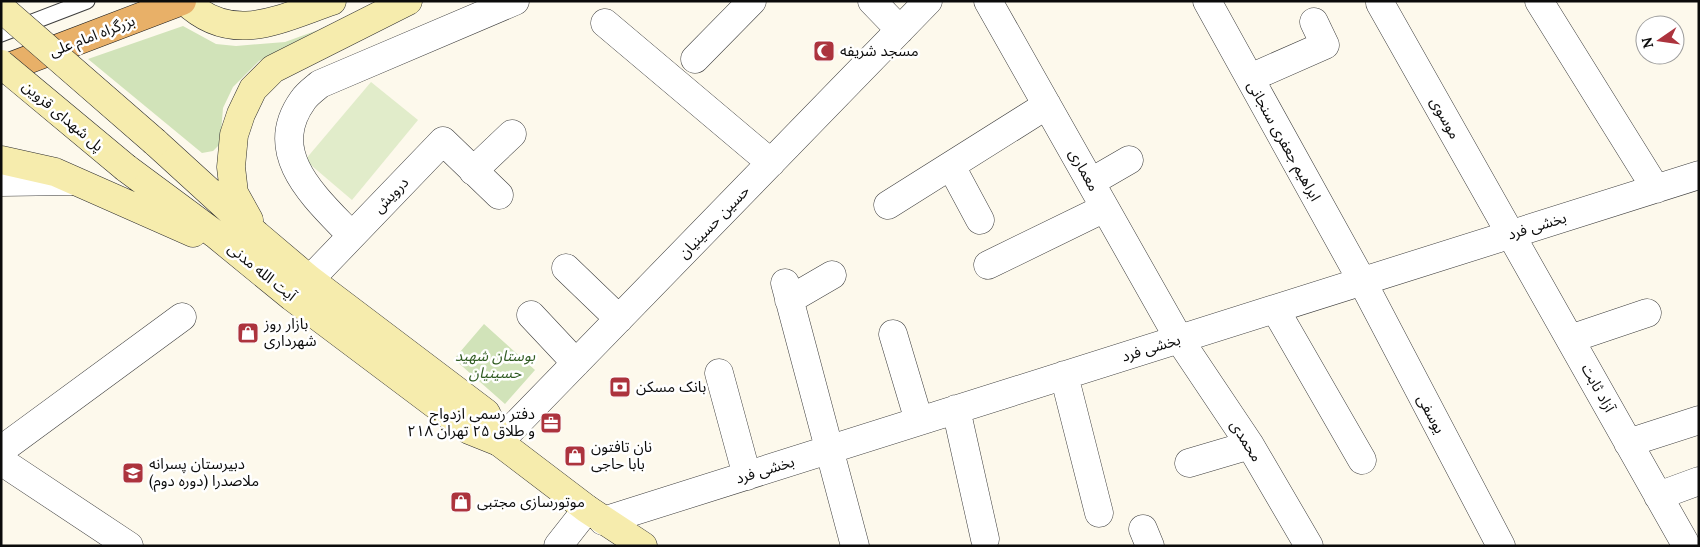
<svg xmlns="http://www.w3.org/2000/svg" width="1700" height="547" font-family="Lora,'Noto Sans Arabic',serif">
<rect width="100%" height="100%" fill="#fdf9ec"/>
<path fill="#d1e3b9" d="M 183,26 L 216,44 L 236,46 L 285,42 L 318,30 L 259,61 L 233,87 L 223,108 L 220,144 L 213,151 L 202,153 L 88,59 Z
M 484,324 L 535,370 L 505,404 L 454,359 Z"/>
<path fill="#e1ecca" d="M 371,82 L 418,120 L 352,200 L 305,160 Z"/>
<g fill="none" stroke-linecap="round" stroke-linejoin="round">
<g stroke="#3e3e3e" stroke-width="17">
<path id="service" d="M 1,34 L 87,1"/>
</g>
<g stroke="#3e3e3e" stroke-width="29">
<path id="minor" d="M 872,1 L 900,30
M 988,1 L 1179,339 L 1250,445 L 1309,546
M 1207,1 L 1362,281 L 1501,546
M 1539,1 L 1656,189
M 1380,3 L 1685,543
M 605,23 L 771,163
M 695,59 L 752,1
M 1250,78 L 1325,45 L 1314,22
M 951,166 L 980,220
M 473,171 L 512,134
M 1,182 L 72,181
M 1091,182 L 1129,160
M 888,205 L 1047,105
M 351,235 C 316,198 264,154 303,100 C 307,94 314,89 320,84 L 515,1
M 988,265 L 1105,208
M 566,268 L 619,319
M 785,283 L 855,546
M 293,297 L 443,141 L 499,195
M 789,300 L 832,275
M 1275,309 L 1362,460
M 531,315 L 576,363
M 893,334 L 919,421
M 1570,339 L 1647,313
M 719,373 L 747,476
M 1064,375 L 1099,513
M 956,409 L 985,539
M 499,442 L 928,1
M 1628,443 L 1699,420
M 1,450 L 182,317
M 1,461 L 129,546
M 1189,463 L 1250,445
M 1658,496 L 1699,481
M 603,521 L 1699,175
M 1143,529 L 1150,546
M 558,546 L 587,509"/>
</g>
<g stroke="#2d2d2d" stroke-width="29">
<path id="secondary" d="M 185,1 C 232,46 279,19 332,1
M 155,142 L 257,235 L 309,279 L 486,413 L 499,442
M 1,160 L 55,172 L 193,233
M 126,168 L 215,234 L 292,297 L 469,430 L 499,442 L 587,509 L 643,546
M 249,220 L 234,193 L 231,167 L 234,135 L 241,114 L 253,89 L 273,69 L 408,1"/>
</g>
<g stroke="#1c1c1c" stroke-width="29">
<path id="trunk" d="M 1,70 L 182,1"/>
</g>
<use href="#service" stroke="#fff" stroke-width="15"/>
<use href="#minor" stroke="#fff" stroke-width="28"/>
<use href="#secondary" stroke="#f6ecad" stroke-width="28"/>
<use href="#trunk" stroke="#e8b068" stroke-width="28"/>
<g stroke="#2d2d2d" stroke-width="29" stroke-linecap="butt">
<path id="secondary-bridge" d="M 1,8 L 155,142
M 1,64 L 126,168"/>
</g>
<use href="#secondary-bridge" stroke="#f6ecad" stroke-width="28"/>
</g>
<defs>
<g id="mosque-square" transform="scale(1.125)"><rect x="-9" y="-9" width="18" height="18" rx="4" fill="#ac333d" stroke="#fff"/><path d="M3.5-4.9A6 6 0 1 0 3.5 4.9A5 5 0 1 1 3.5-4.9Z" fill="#fff"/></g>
<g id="shop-square" transform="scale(1.125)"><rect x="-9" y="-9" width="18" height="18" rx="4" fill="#ac333d" stroke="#fff"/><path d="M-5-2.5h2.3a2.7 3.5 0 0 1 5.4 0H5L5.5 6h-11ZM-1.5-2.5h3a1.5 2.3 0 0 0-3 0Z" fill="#fff"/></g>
<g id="bank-square" transform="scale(1.125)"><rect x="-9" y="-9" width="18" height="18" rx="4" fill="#ac333d" stroke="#fff"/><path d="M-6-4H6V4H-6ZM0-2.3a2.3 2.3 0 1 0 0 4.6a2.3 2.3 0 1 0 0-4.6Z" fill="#fff"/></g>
<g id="office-square" transform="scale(1.125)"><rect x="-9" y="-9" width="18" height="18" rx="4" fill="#ac333d" stroke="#fff"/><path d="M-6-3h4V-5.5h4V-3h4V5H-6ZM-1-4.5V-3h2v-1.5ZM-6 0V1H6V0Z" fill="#fff"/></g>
<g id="school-square" transform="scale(1.125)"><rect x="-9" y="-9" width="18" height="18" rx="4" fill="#ac333d" stroke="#fff"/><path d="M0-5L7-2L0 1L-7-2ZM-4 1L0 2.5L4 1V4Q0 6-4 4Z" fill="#fff"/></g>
</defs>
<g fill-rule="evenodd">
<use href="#mosque-square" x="824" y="51"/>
<use href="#shop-square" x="248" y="333"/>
<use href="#bank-square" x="620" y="387"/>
<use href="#office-square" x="551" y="423"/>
<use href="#shop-square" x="575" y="456"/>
<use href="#school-square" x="133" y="473"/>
<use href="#shop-square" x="461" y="502"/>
</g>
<g text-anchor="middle" stroke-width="5" stroke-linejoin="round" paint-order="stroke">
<g font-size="15" fill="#0b0b0b" stroke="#fff">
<text transform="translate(92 36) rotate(-21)" y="5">بزرگراه امام علی</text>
<text transform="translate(63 116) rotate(40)" y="5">پل شهدای قزوین</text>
<text transform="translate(1445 118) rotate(61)" y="5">موسوی</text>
<text transform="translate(1284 141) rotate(61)" y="5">ابراهیم جعفری سنجانی</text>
<text transform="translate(1084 170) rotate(61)" y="5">معماری</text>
<text transform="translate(391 195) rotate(-46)" y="5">درویش</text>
<text transform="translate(714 222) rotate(-46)" y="5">حسین حسینیان</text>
<text transform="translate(1537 226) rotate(-17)" y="5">بخشی فرد</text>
<text transform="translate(262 272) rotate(39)" y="5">آیت الله مدنی</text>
<text transform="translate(1151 348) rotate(-17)" y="5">بخشی فرد</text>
<text transform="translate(1598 388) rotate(61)" y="5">آزاد ثابت</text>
<text transform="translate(1431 414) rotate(62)" y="5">یوسفی</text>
<text transform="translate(1246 441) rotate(58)" y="5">محمدی</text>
<text transform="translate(765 470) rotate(-17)" y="5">بخشی فرد</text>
</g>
<g font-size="15" fill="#0b0b0b" stroke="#fff" text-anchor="start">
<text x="840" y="56">مسجد شریفه</text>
<text x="264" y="329">بازار روز<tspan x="264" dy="17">شهرداری</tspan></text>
<text x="636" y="392">بانک مسکن</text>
<text x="535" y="419" text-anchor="end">دفتر رسمی ازدواج<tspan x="535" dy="17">۲۱۸ و طلاق ۲۵ تهران</tspan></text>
<text x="591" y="452">نان تافتون<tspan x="591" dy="17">بابا حاجی</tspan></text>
<text x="149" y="469">دبيرستان پسرانه<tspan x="149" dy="17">ملاصدرا (دوره دوم)</tspan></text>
<text x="477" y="507">موتورسازی مجتبی</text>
</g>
<g font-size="15" font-style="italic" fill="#315c23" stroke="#fff">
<text x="495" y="361">بوستان شهید<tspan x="495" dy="17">حسینیان</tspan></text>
</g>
</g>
<rect width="1700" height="547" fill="none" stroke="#0b0b0b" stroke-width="5"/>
<g transform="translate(1660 40) rotate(257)"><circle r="24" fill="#ffffff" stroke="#9d9d9d"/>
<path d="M0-4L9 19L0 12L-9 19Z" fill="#ac333d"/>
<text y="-8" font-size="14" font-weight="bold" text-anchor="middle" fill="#0b0b0b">N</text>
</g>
</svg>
